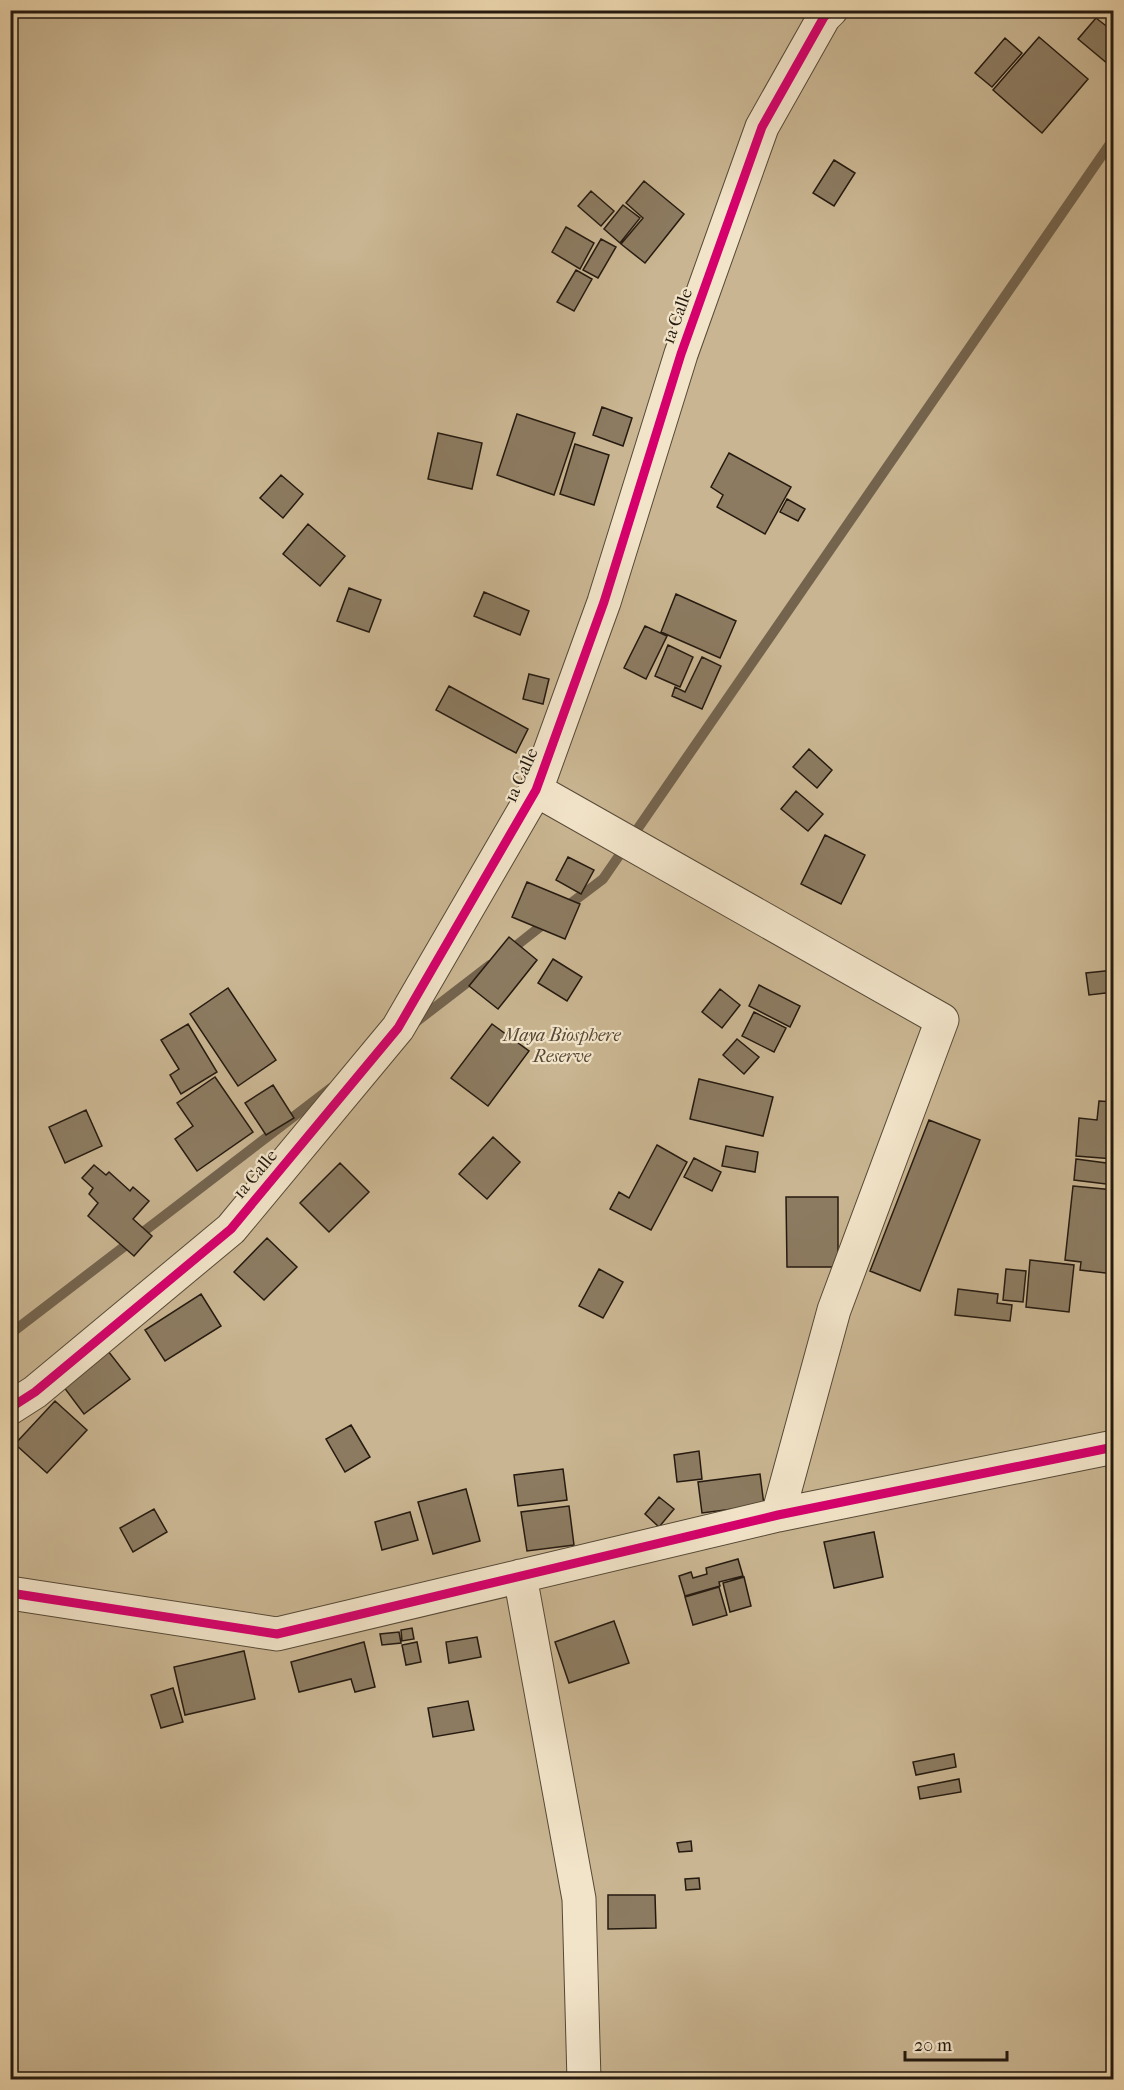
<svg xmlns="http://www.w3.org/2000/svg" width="1124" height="2090" font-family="'IM FELL French Canon',serif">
<rect width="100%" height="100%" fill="#ebd5ac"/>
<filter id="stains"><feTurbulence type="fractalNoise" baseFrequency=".00333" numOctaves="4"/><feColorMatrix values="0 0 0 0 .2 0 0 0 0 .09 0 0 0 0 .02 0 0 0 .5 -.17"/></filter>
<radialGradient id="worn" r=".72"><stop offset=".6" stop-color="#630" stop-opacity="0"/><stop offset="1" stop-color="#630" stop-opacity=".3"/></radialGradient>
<path fill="#c9b591" stroke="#776850" stroke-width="1.5" d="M 11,11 L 1113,11 L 1113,2079 L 11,2080 Z"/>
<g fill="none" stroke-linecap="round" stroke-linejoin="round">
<path stroke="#74644e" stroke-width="10" d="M 562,910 L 603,879 L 1114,138
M 508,952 L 550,919
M 412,1025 L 490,965
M 10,1334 L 331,1088"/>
</g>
<path fill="#8c7b61" stroke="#251a10" stroke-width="1.5" d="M 1096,18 L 1114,32 L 1114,58 L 1108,64 L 1078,39 Z
M 1039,37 L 1088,79 L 1042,133 L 993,90 Z
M 1005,38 L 1022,53 L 992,87 L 975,73 Z
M 834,160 L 855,173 L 834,206 L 813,193 Z
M 644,181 L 684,214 L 645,263 L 621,244 L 643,218 L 626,203 Z
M 591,191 L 614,211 L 601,226 L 578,206 Z
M 623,205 L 640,218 L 620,243 L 604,229 Z
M 566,227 L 594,243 L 580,269 L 552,252 Z
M 601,239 L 616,247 L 598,278 L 583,270 Z
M 576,270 L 592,279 L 574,311 L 557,302 Z
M 602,407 L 632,418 L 623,446 L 593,435 Z
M 517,414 L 575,433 L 554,495 L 497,475 Z
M 438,433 L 482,443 L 472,489 L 428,479 Z
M 575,444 L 609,455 L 594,505 L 560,494 Z
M 729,453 L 791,487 L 765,534 L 717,507 L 723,495 L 711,487 Z
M 281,475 L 303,494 L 283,518 L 260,498 Z
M 787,499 L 805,509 L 798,521 L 780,512 Z
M 308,524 L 345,556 L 320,586 L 283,554 Z
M 349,588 L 381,600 L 369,632 L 337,621 Z
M 484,592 L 529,611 L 520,635 L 474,616 Z
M 676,594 L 736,621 L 720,658 L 661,632 Z
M 645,626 L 667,636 L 646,679 L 624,668 Z
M 668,645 L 693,657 L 680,687 L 655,676 Z
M 702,657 L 721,666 L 702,709 L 672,696 L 675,687 L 685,692 Z
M 529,674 L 549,679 L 543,704 L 523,699 Z
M 449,686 L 528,729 L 516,753 L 436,710 Z
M 809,749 L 832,770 L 817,788 L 793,767 Z
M 796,791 L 823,814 L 808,831 L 781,809 Z
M 825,835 L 865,855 L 841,904 L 801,884 Z
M 568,857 L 594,870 L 581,894 L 556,880 Z
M 527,882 L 580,904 L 565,939 L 512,917 Z
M 509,937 L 537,960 L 498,1009 L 469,986 Z
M 553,959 L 582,977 L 567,1001 L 538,983 Z
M 1114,970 L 1114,992 L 1089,995 L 1086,973 Z
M 759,985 L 800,1006 L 790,1027 L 749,1006 Z
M 228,988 L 276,1060 L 238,1086 L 190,1014 Z
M 720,989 L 740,1005 L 722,1028 L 702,1012 Z
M 754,1012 L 786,1028 L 774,1052 L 742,1036 Z
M 188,1024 L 217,1072 L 181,1094 L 170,1075 L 179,1069 L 161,1040 Z
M 492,1024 L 529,1051 L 488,1106 L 451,1078 Z
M 737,1039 L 759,1057 L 744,1074 L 723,1055 Z
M 215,1077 L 253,1132 L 197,1171 L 175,1139 L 193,1126 L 177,1103 Z
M 699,1079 L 773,1097 L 763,1136 L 690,1119 Z
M 273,1085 L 294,1118 L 266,1135 L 245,1103 Z
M 1099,1101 L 1114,1102 L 1114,1159 L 1076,1156 L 1079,1118 L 1097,1120 Z
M 86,1110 L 102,1146 L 65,1163 L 49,1127 Z
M 929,1120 L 980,1140 L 920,1291 L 870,1271 Z
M 493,1137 L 520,1162 L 487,1199 L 459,1174 Z
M 657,1145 L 687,1162 L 651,1230 L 610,1209 L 619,1192 L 629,1198 Z
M 726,1146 L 758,1152 L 755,1172 L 722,1166 Z
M 694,1158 L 721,1172 L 712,1191 L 684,1177 Z
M 1076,1159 L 1114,1164 L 1114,1185 L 1074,1180 Z
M 340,1163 L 369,1192 L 329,1232 L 300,1203 Z
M 94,1165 L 106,1175 L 109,1172 L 130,1191 L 133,1187 L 149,1201 L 133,1219 L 152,1236 L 134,1256 L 88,1216 L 98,1203 L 89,1194 L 93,1188 L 82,1178 Z
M 1073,1186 L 1114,1190 L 1114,1274 L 1080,1270 L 1081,1262 L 1065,1260 Z
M 786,1197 L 838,1197 L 838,1267 L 787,1267 Z
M 267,1238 L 297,1267 L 264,1300 L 234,1272 Z
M 1030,1260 L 1074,1265 L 1069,1312 L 1026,1307 Z
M 599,1269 L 623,1282 L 603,1318 L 579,1306 Z
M 1006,1269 L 1026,1271 L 1023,1302 L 1003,1300 Z
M 958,1289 L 998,1294 L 997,1303 L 1012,1305 L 1010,1321 L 955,1315 Z
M 201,1294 L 221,1326 L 165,1361 L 145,1330 Z
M 108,1351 L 130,1379 L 84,1414 L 63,1386 Z
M 55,1401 L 87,1430 L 47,1473 L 15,1444 Z
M 351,1425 L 370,1457 L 345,1472 L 326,1439 Z
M 699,1451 L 702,1479 L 677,1482 L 674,1455 Z
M 563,1469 L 567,1500 L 518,1506 L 514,1475 Z
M 760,1474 L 764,1505 L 702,1513 L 698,1482 Z
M 466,1489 L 480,1541 L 433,1554 L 418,1502 Z
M 659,1497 L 674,1509 L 659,1527 L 645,1514 Z
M 569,1506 L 574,1545 L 527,1551 L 521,1512 Z
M 154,1509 L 167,1532 L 133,1552 L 120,1528 Z
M 410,1512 L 418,1540 L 382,1550 L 375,1522 Z
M 874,1532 L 883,1577 L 834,1588 L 824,1542 Z
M 738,1559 L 743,1576 L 719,1582 L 720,1586 L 685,1596 L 679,1576 L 691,1572 L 693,1578 L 707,1574 L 706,1568 Z
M 744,1577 L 751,1606 L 730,1612 L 723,1583 Z
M 719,1587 L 727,1615 L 693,1625 L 685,1597 Z
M 614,1621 L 629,1663 L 569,1683 L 555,1642 Z
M 412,1628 L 414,1639 L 402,1641 L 401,1630 Z
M 399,1632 L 401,1643 L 382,1645 L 380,1634 Z
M 477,1637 L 481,1657 L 449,1663 L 446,1642 Z
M 364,1642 L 375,1687 L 355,1692 L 351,1679 L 299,1692 L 291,1662 Z
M 417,1642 L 421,1662 L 406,1665 L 402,1645 Z
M 244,1651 L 255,1699 L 185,1715 L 174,1667 Z
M 173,1688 L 183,1722 L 161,1728 L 151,1695 Z
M 468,1701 L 474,1730 L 433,1737 L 428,1708 Z
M 954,1754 L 956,1767 L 916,1775 L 913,1762 Z
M 959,1779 L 961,1792 L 920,1799 L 918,1787 Z
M 691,1841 L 692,1851 L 679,1852 L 677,1843 Z
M 699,1878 L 700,1889 L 686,1890 L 685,1879 Z
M 608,1895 L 655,1895 L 656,1928 L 608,1929 Z"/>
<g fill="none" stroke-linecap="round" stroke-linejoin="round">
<g stroke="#564937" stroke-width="35">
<path id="minor" d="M 536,790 L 942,1020 L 834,1310 L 778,1515
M 10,1408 L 35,1392 L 231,1229 L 398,1028 L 536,790 L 604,602 L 681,354 L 762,127 L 824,17 L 831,10
M 520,1576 L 579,1899 L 584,2080
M 10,1593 L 277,1634 L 778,1515 L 1114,1447"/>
</g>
<use href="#minor" stroke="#f2e4c9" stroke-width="33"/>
<g stroke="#f2e4c9" stroke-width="13">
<path id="cycleway" d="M 10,1408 L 35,1392 L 231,1229 L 398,1028 L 536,790 L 604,602 L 681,354 L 762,127 L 824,17 L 831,10
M 10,1593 L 277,1634 L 778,1515 L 1114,1447"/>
</g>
<use href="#cycleway" stroke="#d6006c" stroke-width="9"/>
</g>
<g text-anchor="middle" stroke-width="4.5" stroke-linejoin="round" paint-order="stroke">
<g font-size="18" fill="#251a10" stroke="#f2e4c9">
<text transform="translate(677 316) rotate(-70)" y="6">1a Calle</text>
<text transform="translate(521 775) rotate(-66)" y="6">1a Calle</text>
<text transform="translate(255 1174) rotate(-50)" y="6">1a Calle</text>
</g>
<g font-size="18" font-style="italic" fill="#564837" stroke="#f2e4c9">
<text x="562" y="1041">Maya Biosphere<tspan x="562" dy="21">Reserve</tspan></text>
</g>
</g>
<rect width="1124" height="2090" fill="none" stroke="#ebd5ac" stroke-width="36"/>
<rect x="12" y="12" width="1100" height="2066" fill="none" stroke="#251a10" stroke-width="3"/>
<rect x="18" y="18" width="1088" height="2054" fill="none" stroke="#251a10" stroke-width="1.5"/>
<path d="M905 2051v9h102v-9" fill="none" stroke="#251a10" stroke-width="3"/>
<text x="914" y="2051" font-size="18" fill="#251a10" stroke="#f2e4c9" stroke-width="4.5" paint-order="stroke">20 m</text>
<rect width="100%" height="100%" filter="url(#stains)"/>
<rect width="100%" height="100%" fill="url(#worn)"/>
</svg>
